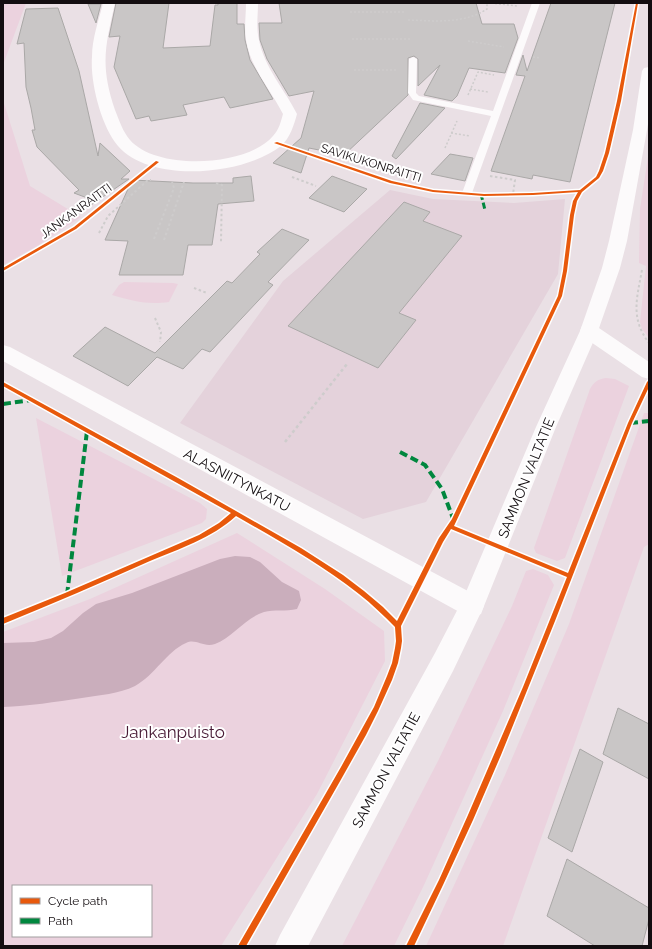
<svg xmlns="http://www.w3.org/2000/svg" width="652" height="949" font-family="Raleway,sans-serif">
<rect width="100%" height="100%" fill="#eae0e5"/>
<path fill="#e4d2db" d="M 390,190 L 433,199 L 514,203 L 565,199 L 558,274 L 426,502 L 363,519 L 180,423 L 283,281 Z"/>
<path fill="#ebd2de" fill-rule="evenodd" d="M 3,3 L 26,3 L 3,65 Z
M 3,100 L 30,186 L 81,217 L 37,246 L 3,265 Z
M 649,150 L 649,338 L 642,329 L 640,322 L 646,266 L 639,263 L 640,209 Z
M 124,282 L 173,283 L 178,284 L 169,302 C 147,305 133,301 112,295 L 119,285 Z
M 606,378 L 615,379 L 629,386 L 565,558 L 557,561 L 536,553 L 534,548 L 590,389 C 594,382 598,379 606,378 Z
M 644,413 L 649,413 L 649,544 L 644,547 L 503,946 L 426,946 L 505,775 L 569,624 Z
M 36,418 L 200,503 L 207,509 L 206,519 L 202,523 L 62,576 Z
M 237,533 L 325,589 L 384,631 L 385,661 L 317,794 L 221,946 L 3,946 L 3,632 L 90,599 ZM 13,886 L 151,886 L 151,936 L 13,936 Z
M 533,569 L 548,575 L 554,585 L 503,711 L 424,885 L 394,946 L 342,946 L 438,761 L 512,606 L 526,571 Z"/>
<path fill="#caaebc" d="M 235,556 L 250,557 L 260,562 L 282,582 L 299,591 L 301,600 L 297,609 C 286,612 274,609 264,612 C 245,618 233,637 215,644 C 203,648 196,638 186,643 C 166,652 155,675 135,686 C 119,694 99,695 82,698 C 55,702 29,706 3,707 L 3,643 L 34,642 L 51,638 L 63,631 L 83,613 L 96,604 L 132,593 L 220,559 Z"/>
<path fill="#c9c6c6" stroke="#aaa8a7" d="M 116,3 L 169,3 L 163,48 L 210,46 L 215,5 L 218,5 L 218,3 L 237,3 L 237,24 L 244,24 L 245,40 L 250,60 L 273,99 L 230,108 L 224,97 L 183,105 L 187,115 L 151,121 L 149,116 L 136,119 L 114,67 L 120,36 L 109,37 Z
M 279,3 L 476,3 L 482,24 L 514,24 L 518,38 L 505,73 L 469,68 L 457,96 L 452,101 L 424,95 L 440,65 L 418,86 L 418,59 L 414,56 L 408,58 L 408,95 L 344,155 L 309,148 L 301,173 L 273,163 L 301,138 L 314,91 L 289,96 L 267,59 L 260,40 L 259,23 L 282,23 Z
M 551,3 L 615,3 L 570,182 L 533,175 L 532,179 L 491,171 L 525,76 L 516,75 L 523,55 L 527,71 Z
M 88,4 L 101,4 L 96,23 Z
M 58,8 L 79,71 L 98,156 L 100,143 L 130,171 L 121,179 L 129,179 L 88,207 L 90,199 L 74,193 L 79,190 L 37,147 L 32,130 L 35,130 L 31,108 L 26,87 L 24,43 L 17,44 L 26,9 Z
M 420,103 L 445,108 L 396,159 L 392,156 Z
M 450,154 L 473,158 L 465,181 L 431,174 Z
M 251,176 L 254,201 L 218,204 L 212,245 L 188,245 L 183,275 L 119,275 L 128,241 L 105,240 L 132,180 L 193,183 L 233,183 L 233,178 Z
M 332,176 L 367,189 L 344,212 L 309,198 Z
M 404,202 L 430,212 L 423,221 L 462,236 L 399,313 L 416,320 L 378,368 L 288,326 Z
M 282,229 L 309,240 L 268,282 L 273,285 L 210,352 L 202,349 L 183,369 L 157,357 L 128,386 L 73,356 L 105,327 L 155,353 L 227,281 L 232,283 L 260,254 L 257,252 Z
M 618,708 L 649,724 L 649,779 L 603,754 Z
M 580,749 L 603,762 L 572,852 L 548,838 Z
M 567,859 L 649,908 L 649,919 L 642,946 L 595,946 L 547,916 Z"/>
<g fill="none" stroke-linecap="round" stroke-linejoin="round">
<path stroke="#cecccc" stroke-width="1.5" stroke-dasharray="2 2" stroke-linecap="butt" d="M 491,3 L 517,6
M 350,12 L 406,12
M 408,20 C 435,21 464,24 487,9 L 487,3
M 352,39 L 410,39
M 468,41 L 504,47
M 533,57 L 540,58
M 354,70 L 397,70
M 470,89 L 488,92
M 468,95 L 478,72 L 494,75
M 451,133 L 470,136
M 445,148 L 457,121"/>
<path stroke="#cecccc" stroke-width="2" stroke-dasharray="2.5 2.5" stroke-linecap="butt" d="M 490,176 L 515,180 L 513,194
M 292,177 L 316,186
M 216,183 L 222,185 L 221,242
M 99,233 L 108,216 L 148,180 L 151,180
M 154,239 L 174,188 L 172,182
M 164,240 L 184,182
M 642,270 C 637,298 630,318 649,343
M 194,288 L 207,293
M 155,318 L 161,332 L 160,342"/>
<path stroke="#cecccc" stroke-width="2.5" stroke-dasharray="3 3" stroke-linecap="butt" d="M 285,442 L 347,364"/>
<path fill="#fcfafb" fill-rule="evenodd" d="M 532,3 L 540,3 L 472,193 L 467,196 L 464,195 L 462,193 L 491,116 L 413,100 L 408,93 L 409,59 L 413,57 L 417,59 L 416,93 L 419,96 L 493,111 Z"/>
<path fill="#fcfafb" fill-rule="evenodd" d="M 103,3 L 115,3 C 105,47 100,66 115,110 C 119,120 123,132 130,140 C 157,171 247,167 273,136 C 279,130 281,121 283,114 C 271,90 250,67 246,40 C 244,28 246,15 246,3 L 258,3 C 258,15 256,28 259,40 C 264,67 285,90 297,114 C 294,125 290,138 281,146 C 244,175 151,184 118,146 C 101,126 90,82 92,57 C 92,38 99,20 103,3 Z"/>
<path fill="#fcfafb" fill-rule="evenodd" d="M 589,324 L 596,326 L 649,362 L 649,379 L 642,377 L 582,336 L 580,331 L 582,326 Z
M 3,345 L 10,347 L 481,598 L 484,606 L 481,614 L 472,618 L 463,614 L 3,361 Z"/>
<path fill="#fcfafb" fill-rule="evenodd" d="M 649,67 L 649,118 L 647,130 L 627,241 L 620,268 L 598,331 L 556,427 L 484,606 L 453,671 L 308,946 L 275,946 L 280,935 L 435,653 L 463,599 L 536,427 L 580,331 L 602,268 L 609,241 L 633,130 L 642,71 L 644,68 Z"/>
<path stroke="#00873e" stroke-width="3" stroke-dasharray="6 3" stroke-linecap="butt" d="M 481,194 L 485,210"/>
<path stroke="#00873e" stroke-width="4" stroke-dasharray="8 4" stroke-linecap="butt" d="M 3,404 L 31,400
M 630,423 L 649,421
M 400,452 L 425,465 L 442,489 L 454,521
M 67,595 L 87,431"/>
<g stroke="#fff" stroke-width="3">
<path id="cycleway" d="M 636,3 L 638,3 L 621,101 L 609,153 L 603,171 L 599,178 L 582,192 L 577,201 L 574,215 L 567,271 L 562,296 L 454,526 L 568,573 L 628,423 L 647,382 L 649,380 L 649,387 L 632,423 L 555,621 L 501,755 L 473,820 L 443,885 L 414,946 L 406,946 L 439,880 L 468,815 L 523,687 L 567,577 L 451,529 L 443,542 L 401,626 L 402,641 L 401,648 L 398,663 L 392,680 L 378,711 L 366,735 L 339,783 L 246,946 L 238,946 L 341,767 L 374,707 L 387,676 L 392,663 L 395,648 L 396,641 L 395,627 C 384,616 372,604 359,594 C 321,564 278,540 236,516 C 212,538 179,549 150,561 C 101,583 52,604 3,624 L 3,618 L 65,593 L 199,535 L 219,523 L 231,513 L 3,386 L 3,382 L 178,478 L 301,548 L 343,575 L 364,591 L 383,607 L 397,621 L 439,538 L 452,519 L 558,296 L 563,271 L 570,215 L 573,201 L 578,192 L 533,195 L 484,196 L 433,192 L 390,183 L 274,143 L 277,142 L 392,181 L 433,190 L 484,194 L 533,193 L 580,190 L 596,177 L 599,171 L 605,153 L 617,101 Z
M 156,161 L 159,162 L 76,229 L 3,271 L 3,268 L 74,227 Z"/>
</g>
<use href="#cycleway" fill="#e8590c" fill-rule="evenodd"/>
</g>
<g text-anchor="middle" stroke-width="4" stroke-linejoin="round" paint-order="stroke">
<g font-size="12" fill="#130d10" stroke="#fff">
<text transform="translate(371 163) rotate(17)" y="4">SAVIKUKONRAITTI</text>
<text transform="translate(76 211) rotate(-36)" y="4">JANKANRAITTI</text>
</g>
<g font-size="14" fill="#130d10" stroke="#fff">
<text transform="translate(526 478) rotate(-68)" y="5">SAMMON VALTATIE</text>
<text transform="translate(237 480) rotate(28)" y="5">ALASNIITYNKATU</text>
<text transform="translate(386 770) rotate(-62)" y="5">SAMMON VALTATIE</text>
</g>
<g font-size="17" fill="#471934" stroke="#fff">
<text x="173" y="738">Jankanpuisto</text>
</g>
</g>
<rect width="652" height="949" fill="none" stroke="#130d10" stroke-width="8"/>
<rect x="12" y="885" width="140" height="52" fill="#ffffff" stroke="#a19e9f"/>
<rect x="20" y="898" width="20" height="6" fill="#e8590c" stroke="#a19e9f"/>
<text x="48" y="905" font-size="12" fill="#130d10">Cycle path</text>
<rect x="20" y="918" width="20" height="6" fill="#00873e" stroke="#a19e9f"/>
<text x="48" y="925" font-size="12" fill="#130d10">Path</text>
</svg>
